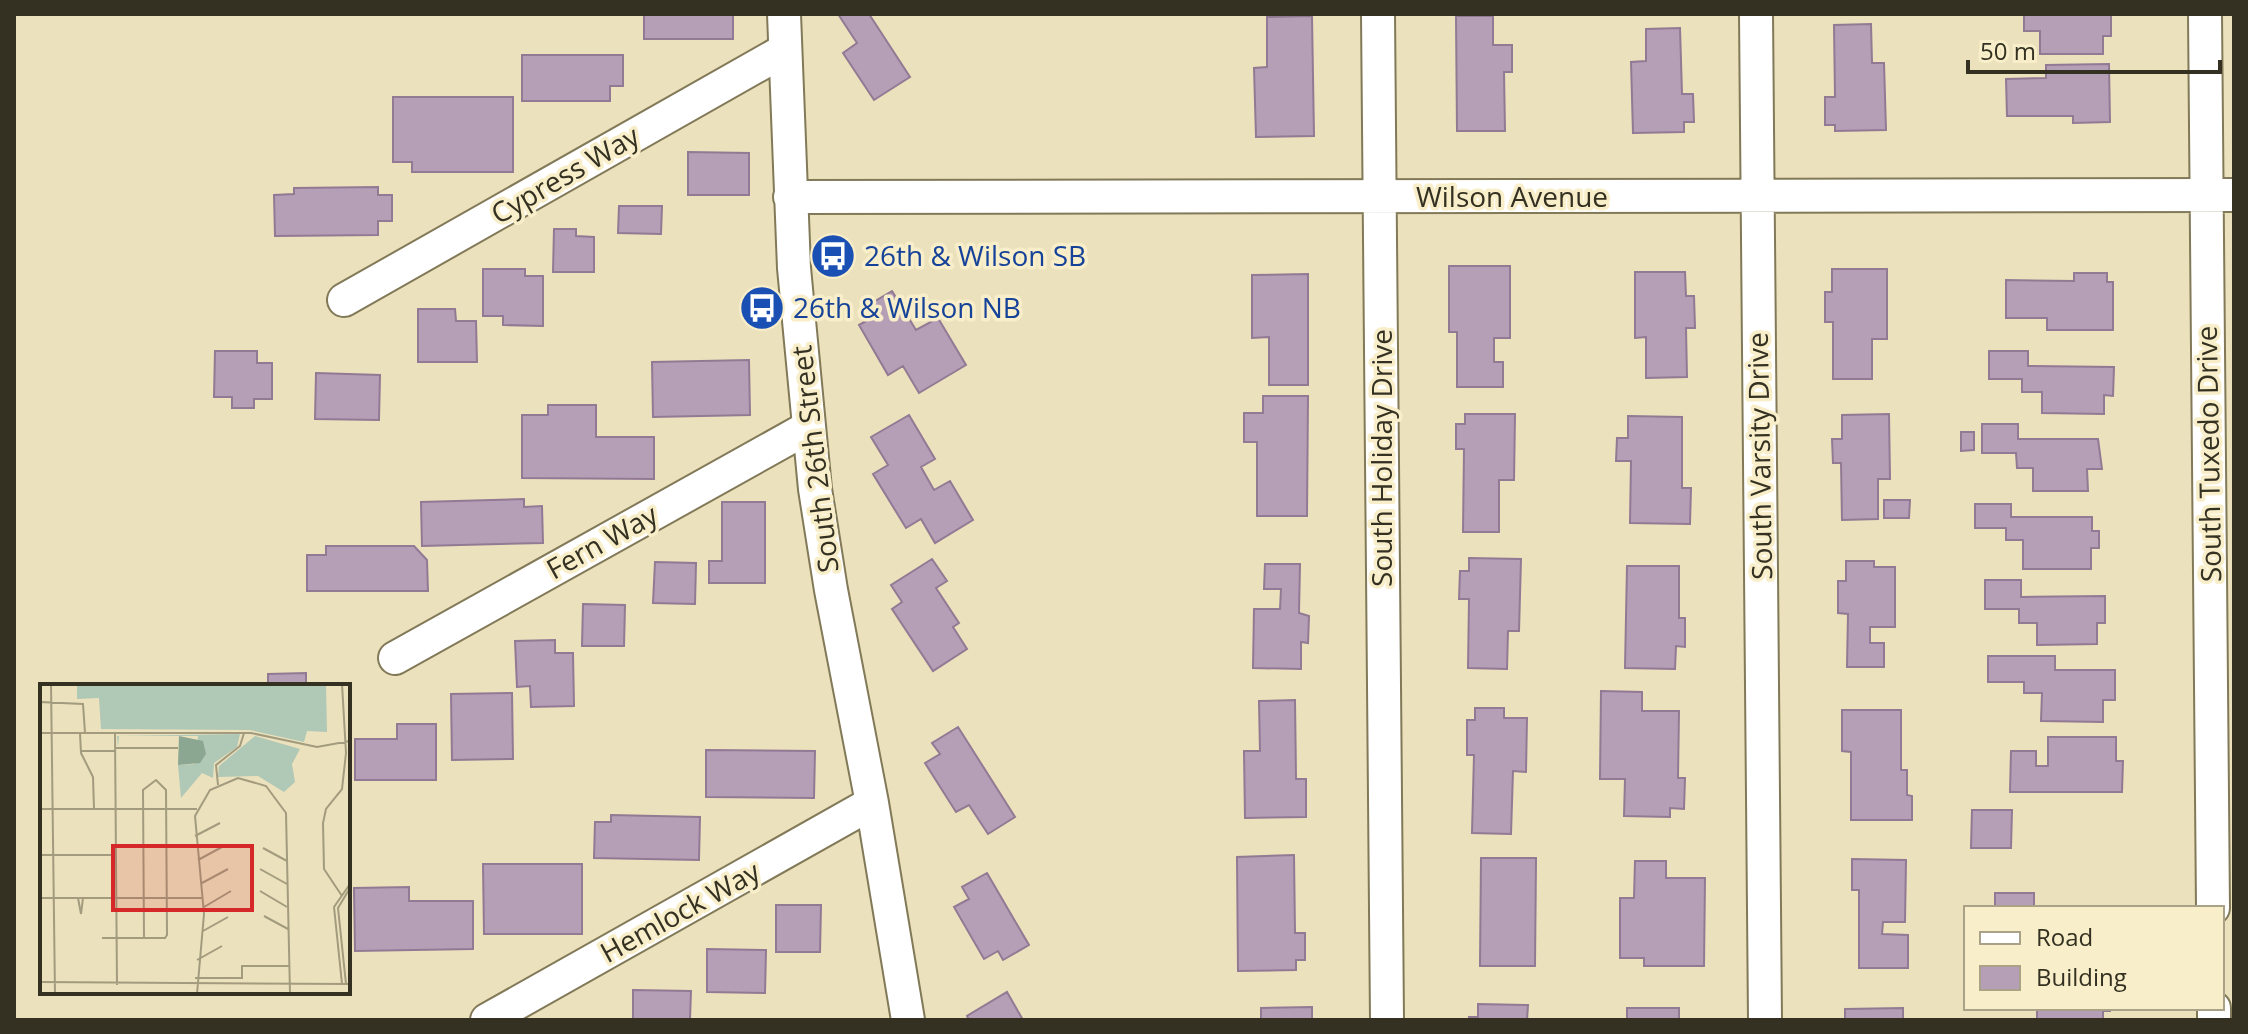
<svg xmlns="http://www.w3.org/2000/svg" width="2248" height="1034" font-family="'Open Sans',sans-serif">
<rect width="100%" height="100%" fill="#ebe1bc"/>
<path fill="#b59fb7" stroke="#927994" stroke-width="2" d="M 644,14 L 733,14 L 733,39 L 644,39 Z
M 838,14 L 869,14 L 910,77 L 874,100 L 843,53 L 857,43 Z
M 2024,14 L 2111,14 L 2111,36 L 2103,36 L 2103,54 L 2040,54 L 2040,31 L 2024,31 Z
M 1312,16 L 1314,136 L 1256,137 L 1254,68 L 1267,67 L 1267,17 Z
M 1456,16 L 1493,16 L 1493,45 L 1512,45 L 1512,72 L 1504,72 L 1505,131 L 1457,131 Z
M 1871,24 L 1872,63 L 1884,63 L 1886,130 L 1835,131 L 1835,125 L 1825,125 L 1825,97 L 1835,97 L 1834,25 Z
M 1680,28 L 1682,94 L 1693,94 L 1694,122 L 1684,122 L 1684,132 L 1633,133 L 1631,62 L 1646,61 L 1646,29 Z
M 522,55 L 623,55 L 623,86 L 610,86 L 610,101 L 522,101 Z
M 2109,64 L 2110,122 L 2073,123 L 2073,116 L 2007,116 L 2006,79 L 2046,78 L 2046,65 Z
M 393,97 L 513,97 L 513,172 L 412,172 L 412,162 L 393,162 Z
M 688,152 L 749,153 L 749,195 L 688,195 Z
M 378,187 L 378,195 L 392,195 L 392,221 L 378,221 L 378,235 L 275,236 L 274,195 L 294,194 L 294,188 Z
M 619,206 L 662,206 L 661,234 L 618,233 Z
M 554,229 L 576,229 L 576,236 L 594,237 L 594,272 L 553,272 Z
M 1449,266 L 1510,266 L 1510,338 L 1494,338 L 1494,362 L 1503,362 L 1503,387 L 1457,387 L 1457,332 L 1449,332 Z
M 483,269 L 525,269 L 525,276 L 543,276 L 543,326 L 503,325 L 503,316 L 483,316 Z
M 1832,269 L 1887,269 L 1887,339 L 1872,339 L 1872,379 L 1833,379 L 1833,322 L 1825,322 L 1825,292 L 1832,292 Z
M 1635,272 L 1685,272 L 1686,296 L 1694,296 L 1695,328 L 1686,328 L 1687,377 L 1646,378 L 1646,337 L 1635,338 Z
M 2074,273 L 2107,273 L 2107,282 L 2113,282 L 2113,330 L 2047,330 L 2047,318 L 2006,318 L 2006,280 L 2074,281 Z
M 1308,274 L 1308,385 L 1269,385 L 1269,337 L 1252,338 L 1252,275 Z
M 892,291 L 916,330 L 938,318 L 966,365 L 919,393 L 903,366 L 888,375 L 859,325 L 872,318 L 865,307 Z
M 418,309 L 455,309 L 456,321 L 476,321 L 477,362 L 418,362 Z
M 215,351 L 257,351 L 257,363 L 272,363 L 272,399 L 254,399 L 254,408 L 232,408 L 232,397 L 214,397 Z
M 1989,351 L 2028,351 L 2028,366 L 2114,367 L 2113,396 L 2104,395 L 2104,414 L 2042,413 L 2042,392 L 2022,392 L 2022,379 L 1989,379 Z
M 749,360 L 750,415 L 653,417 L 652,362 Z
M 316,373 L 380,375 L 379,420 L 315,419 Z
M 1263,396 L 1308,396 L 1307,516 L 1257,516 L 1257,442 L 1244,442 L 1244,413 L 1263,413 Z
M 548,405 L 596,405 L 596,437 L 654,437 L 654,479 L 522,478 L 522,415 L 548,415 Z
M 1465,414 L 1515,414 L 1514,480 L 1499,480 L 1499,532 L 1463,532 L 1464,449 L 1456,449 L 1456,424 L 1465,424 Z
M 1889,414 L 1890,479 L 1878,479 L 1878,519 L 1842,520 L 1841,463 L 1833,463 L 1832,439 L 1842,439 L 1842,415 Z
M 909,415 L 935,459 L 921,467 L 934,490 L 950,481 L 973,520 L 935,543 L 921,519 L 906,528 L 873,474 L 888,465 L 871,437 Z
M 1628,416 L 1682,417 L 1682,488 L 1691,488 L 1690,524 L 1630,523 L 1631,461 L 1616,461 L 1617,438 L 1628,438 Z
M 1982,424 L 2018,424 L 2018,439 L 2098,439 L 2102,469 L 2087,469 L 2088,491 L 2033,491 L 2033,468 L 2017,468 L 2016,453 L 1982,453 Z
M 1961,432 L 1974,432 L 1974,450 L 1961,451 Z
M 524,499 L 524,507 L 542,506 L 543,543 L 422,546 L 421,502 Z
M 1884,500 L 1910,500 L 1909,518 L 1884,518 Z
M 722,502 L 765,502 L 765,583 L 709,583 L 709,561 L 722,561 Z
M 1975,504 L 2011,504 L 2011,517 L 2092,517 L 2092,531 L 2099,531 L 2099,548 L 2091,548 L 2091,569 L 2023,569 L 2023,540 L 2006,540 L 2006,528 L 1975,528 Z
M 326,546 L 414,546 L 427,560 L 428,591 L 307,591 L 307,555 L 326,555 Z
M 1469,558 L 1521,559 L 1519,631 L 1508,631 L 1507,669 L 1468,668 L 1469,599 L 1459,599 L 1460,571 L 1469,571 Z
M 932,559 L 947,581 L 936,588 L 959,623 L 953,627 L 967,649 L 933,671 L 892,609 L 902,602 L 891,585 Z
M 1846,561 L 1874,561 L 1874,567 L 1895,567 L 1895,627 L 1870,627 L 1870,643 L 1884,643 L 1884,667 L 1847,667 L 1848,614 L 1838,613 L 1838,581 L 1846,581 Z
M 655,562 L 696,563 L 695,604 L 653,603 Z
M 1265,564 L 1300,564 L 1299,613 L 1309,616 L 1308,643 L 1301,642 L 1301,669 L 1253,668 L 1254,609 L 1280,609 L 1281,589 L 1264,589 Z
M 1627,566 L 1679,566 L 1679,618 L 1685,618 L 1685,647 L 1676,646 L 1675,669 L 1625,668 Z
M 1985,580 L 2021,580 L 2021,597 L 2105,596 L 2105,623 L 2097,623 L 2097,644 L 2037,645 L 2037,623 L 2019,623 L 2019,609 L 1985,609 Z
M 583,604 L 625,605 L 624,646 L 582,646 Z
M 555,640 L 555,653 L 573,653 L 574,706 L 531,707 L 530,686 L 517,687 L 515,641 Z
M 1988,656 L 2055,656 L 2055,670 L 2115,670 L 2115,700 L 2103,700 L 2103,722 L 2041,721 L 2042,693 L 2024,693 L 2024,682 L 1988,682 Z
M 306,673 L 306,686 L 268,686 L 268,674 Z
M 1601,691 L 1642,692 L 1642,711 L 1679,711 L 1678,778 L 1685,778 L 1684,809 L 1670,808 L 1670,817 L 1624,816 L 1625,779 L 1600,779 Z
M 512,693 L 513,759 L 452,760 L 451,694 Z
M 1295,700 L 1296,779 L 1306,779 L 1306,817 L 1245,818 L 1244,751 L 1260,751 L 1259,701 Z
M 1475,708 L 1504,708 L 1504,718 L 1527,718 L 1526,772 L 1513,771 L 1511,834 L 1472,833 L 1474,755 L 1467,755 L 1467,720 L 1475,720 Z
M 1842,710 L 1901,710 L 1901,770 L 1907,770 L 1907,795 L 1912,796 L 1912,820 L 1851,820 L 1851,752 L 1842,751 Z
M 397,724 L 436,724 L 436,780 L 355,780 L 355,739 L 397,739 Z
M 958,727 L 1015,817 L 988,834 L 969,805 L 956,812 L 925,763 L 940,754 L 932,743 Z
M 2048,737 L 2116,737 L 2116,761 L 2123,761 L 2122,792 L 2010,792 L 2011,751 L 2036,751 L 2036,766 L 2048,766 Z
M 706,750 L 815,751 L 814,798 L 706,797 Z
M 1972,810 L 2012,810 L 2011,848 L 1971,848 Z
M 611,815 L 700,817 L 699,860 L 594,858 L 595,822 L 611,822 Z
M 1294,855 L 1295,933 L 1305,933 L 1305,960 L 1296,960 L 1296,970 L 1238,971 L 1237,857 Z
M 1481,858 L 1536,858 L 1535,966 L 1480,966 Z
M 1852,859 L 1906,860 L 1905,922 L 1883,922 L 1882,934 L 1908,935 L 1908,968 L 1859,968 L 1859,890 L 1852,890 Z
M 1635,861 L 1666,861 L 1666,878 L 1705,878 L 1704,966 L 1644,966 L 1644,958 L 1620,958 L 1620,898 L 1634,898 Z
M 483,864 L 582,864 L 582,934 L 484,934 Z
M 987,873 L 1029,945 L 1003,960 L 998,951 L 984,959 L 954,907 L 969,899 L 962,887 Z
M 409,887 L 409,901 L 473,901 L 473,949 L 355,951 L 354,888 Z
M 1995,893 L 2034,893 L 2034,908 L 1995,908 Z
M 776,905 L 821,905 L 820,952 L 776,952 Z
M 707,949 L 766,950 L 765,993 L 707,992 Z
M 633,990 L 691,991 L 690,1020 L 633,1020 Z
M 1007,992 L 1023,1020 L 969,1020 L 967,1016 Z
M 1478,1004 L 1528,1005 L 1527,1020 L 1469,1020 L 1469,1017 L 1478,1017 Z
M 1312,1007 L 1312,1020 L 1261,1020 L 1261,1008 Z
M 1627,1008 L 1679,1008 L 1679,1020 L 1627,1020 Z
M 1903,1008 L 1903,1020 L 1845,1020 L 1845,1009 Z
M 2037,1008 L 2110,1008 L 2110,1011 L 2103,1011 L 2103,1020 L 2037,1020 Z"/>
<g fill="none" stroke-linecap="round" stroke-linejoin="round">
<g stroke="#827958" stroke-width="36">
<path id="street" d="M 784,14 L 794,268 L 815,489 L 831,590 L 872,803 L 908,1020
M 1378,14 L 1387,1020
M 1756,14 L 1765,1020
M 2205,14 L 2213,908
M 790,197 L 2234,195
M 344,300 L 785,50
M 395,658 L 809,427
M 2214,1008 L 2214,1020
M 487,1020 L 872,803"/>
</g>
<use href="#street" stroke="#fff" stroke-width="32"/>
</g>
<defs>
<g id="bus-disc" transform="scale(2.3)"><circle r="9.5" fill="#1a4fb4" stroke="#f8eec9"/><path d="M-5-6H5V4H4V6H2V4H-2V6H-4V4H-5ZM-3.5-4V0h7V-4ZM-3.5 1.2v1.5H-2V1.2ZM2 1.2v1.5H3.5V1.2Z" fill="#fff"/></g>
</defs>
<g fill-rule="evenodd">
<use href="#bus-disc" x="833" y="256"/>
<use href="#bus-disc" x="762" y="308"/>
</g>
<g text-anchor="middle" stroke-width="7" stroke-linejoin="round" paint-order="stroke">
<g font-size="28" fill="#343122" stroke="#f8eec9">
<text transform="translate(565 175) rotate(-30)" y="10">Cypress Way</text>
<text x="1512" y="207">Wilson Avenue</text>
<text transform="translate(2209 454) rotate(-91)" y="10">South Tuxedo Drive</text>
<text transform="translate(1760 456) rotate(-91)" y="10">South Varsity Drive</text>
<text transform="translate(1382 458) rotate(-90)" y="10">South Holiday Drive</text>
<text transform="translate(815 459) rotate(-97)" y="10">South 26th Street</text>
<text transform="translate(602 542) rotate(-29)" y="10">Fern Way</text>
<text transform="translate(680 912) rotate(-29)" y="10">Hemlock Way</text>
</g>
<g font-size="28" fill="#164399" stroke="#f8eec9" text-anchor="start">
<text x="864" y="266">26th &amp; Wilson SB</text>
<text x="793" y="318">26th &amp; Wilson NB</text>
</g>
</g>
<g transform="translate(40 684)">
<rect width="310" height="310" fill="#ebe1bc"/>
<path d="M 32,0 L 286,0 L 287,48 L 267,47 L 264,58 L 210,46 L 61,45 L 59,14 L 37,15 L 37,1 ZM 200,50 L 197,63 L 174,79 L 173,94 L 162,89 L 141,114 L 138,81 L 155,80 L 158,52 L 79,52 L 78,63 L 77,52 ZM 215,52 L 260,65 L 252,80 L 255,98 L 244,108 L 218,92 L 178,93 L 179,82 Z" fill="#b0c8b6"/>
<path d="M 139,52 L 163,57 L 166,70 L 160,79 L 138,81 Z" fill="#8ba691"/>
<path fill="none" stroke="#a29b7e" stroke-width="2" d="M 11,0 L 15,310M 302,0 L 306,69 L 302,105 L 286,125 L 283,139 L 284,185 L 302,212M 0,18 L 43,20 L 45,49M 0,49 L 211,49 L 277,63 L 310,57M 40,49 L 41,69 L 53,93 L 54,125M 75,49 L 77,301M 75,64 L 138,64M 41,67 L 75,67M 178,101 L 176,81 L 200,62 L 204,49M 0,125 L 157,125M 155,152 L 180,139M 223,164 L 247,177M 0,171 L 76,171M 158,176 L 182,163M 220,185 L 247,200M 162,199 L 188,185M 220,207 L 247,223M 0,214 L 163,214M 38,214 L 41,230 L 43,214M 164,223 L 191,207M 224,232 L 248,245M 163,247 L 188,233M 62,254 L 125,254 L 127,251 L 126,106 L 116,96 L 103,106 L 104,254M 157,276 L 182,262M 155,294 L 202,294 L 202,282 L 250,282M 0,298 L 310,300M 302,300 L 294,223 L 310,200M 306,300 L 298,224 L 310,204M 157,310 L 164,230 L 155,132 L 170,106 L 198,94 L 226,102 L 246,129 L 250,310"/>
<path fill="#d62828" fill-opacity="0.15" stroke="#d62828" stroke-width="4" d="M 73,162 L 212,162 L 212,226 L 73,226 Z"/>
<rect width="310" height="310" fill="none" stroke="#343122" stroke-width="4"/>
</g>
<rect width="2248" height="1034" fill="none" stroke="#343122" stroke-width="32"/>
<rect x="1964" y="906" width="260" height="104" fill="#f8eec9" stroke="#aaa286" stroke-width="2"/>
<rect x="1980" y="932" width="40" height="12" fill="#ffffff" stroke="#aaa286" stroke-width="2"/>
<text x="2036" y="946" font-size="24" fill="#343122">Road</text>
<rect x="1980" y="966" width="40" height="24" fill="#b59fb7" stroke="#aaa286" stroke-width="2"/>
<text x="2036" y="986" font-size="24" fill="#343122">Building</text>
<path d="M1968 60v12h252v-12" fill="none" stroke="#343122" stroke-width="4"/>
<text x="1980" y="60" font-size="24" fill="#343122" stroke="#f8eec9" stroke-width="6" paint-order="stroke">50 m</text>
</svg>
